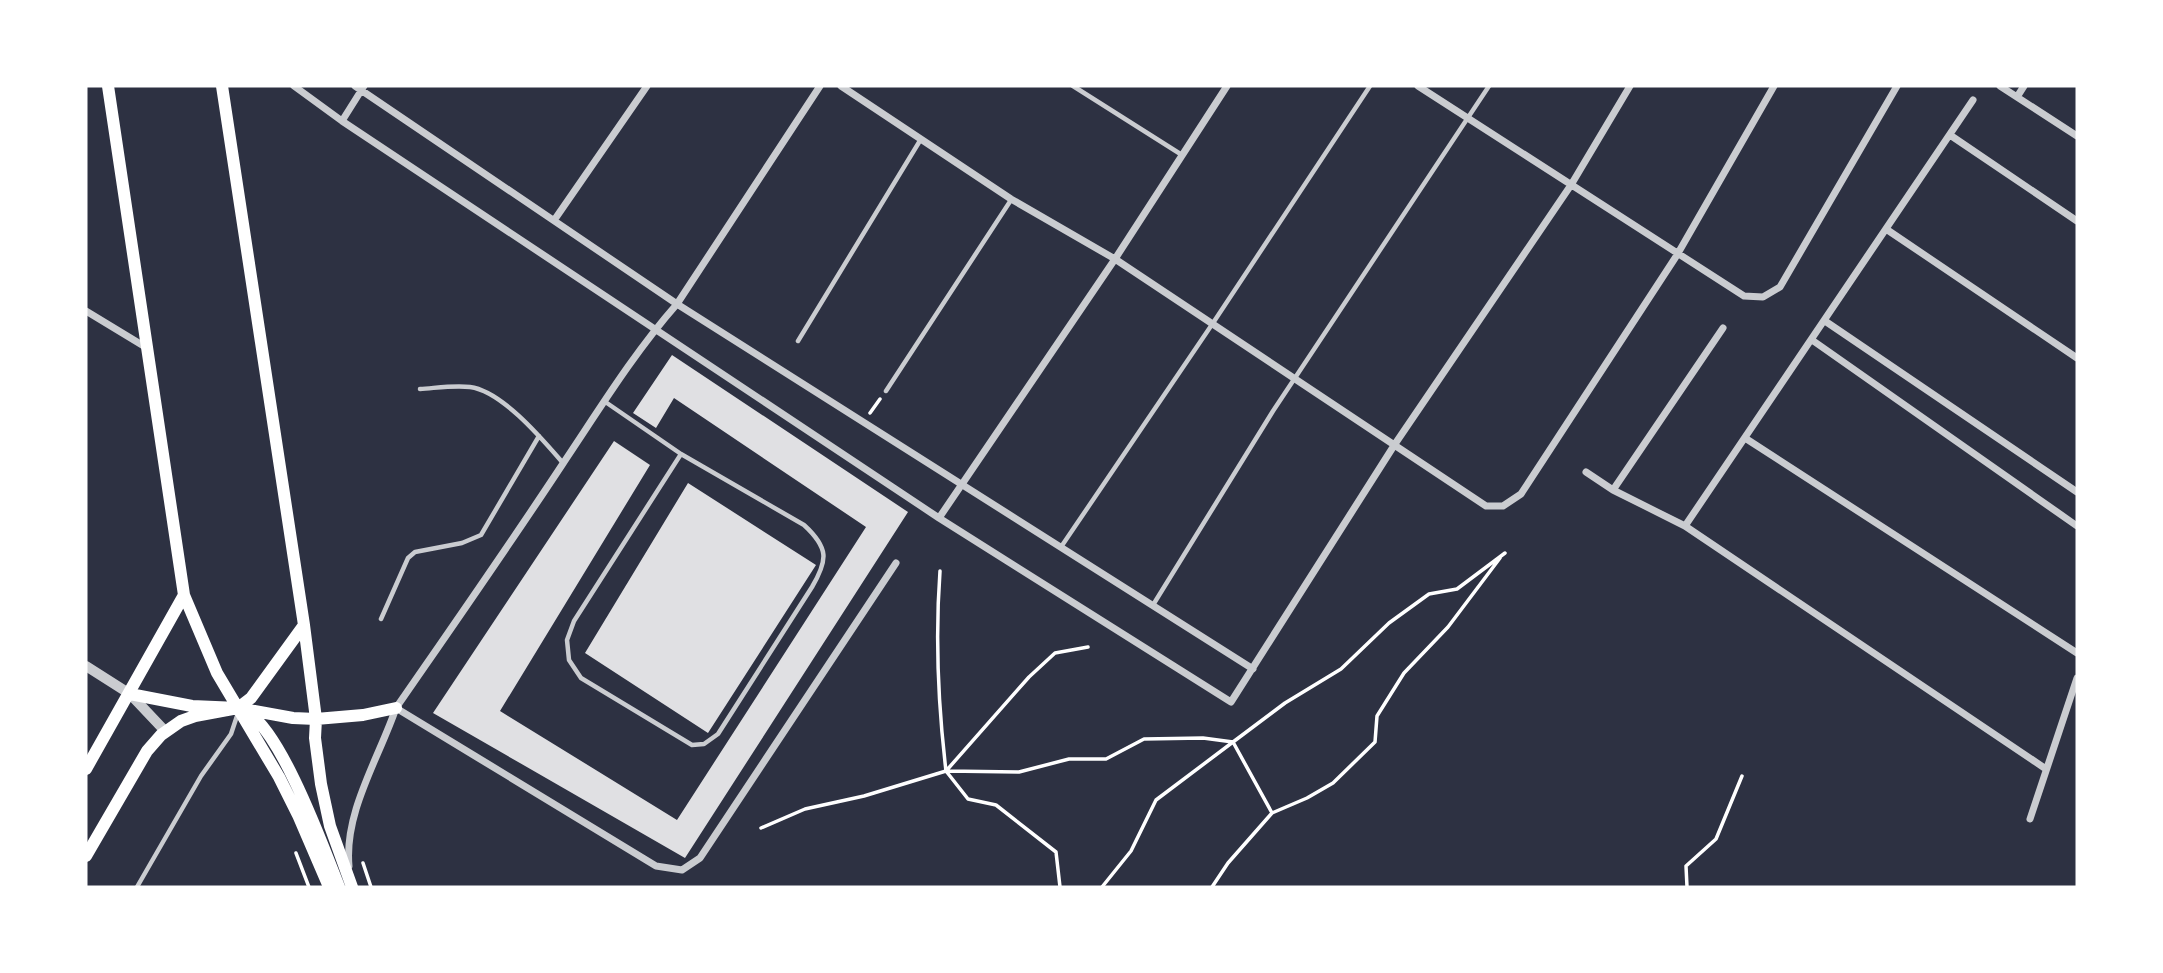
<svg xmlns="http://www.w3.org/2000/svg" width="2163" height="973" font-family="'Exo 2',sans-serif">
<rect width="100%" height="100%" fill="#2d3142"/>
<path fill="#e0e0e3" d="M 672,355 L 908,512 L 685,858 L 433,713 L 614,441 L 650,465 L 500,711 L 677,820 L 866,527 L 674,398 L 656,428 L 633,413 Z
M 688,483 L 816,565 L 708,733 L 585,653 Z"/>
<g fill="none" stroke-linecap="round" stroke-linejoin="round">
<path stroke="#fff" stroke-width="3.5" d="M 870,413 L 880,399
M 940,571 C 935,639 938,704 946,771
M 946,771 L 1019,772 L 1069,759 L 1106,759 L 1144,739 L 1203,738 L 1233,742 L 1285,703 L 1341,669 L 1389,623 L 1429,594 L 1457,589 L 1505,553
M 946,771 L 1029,677 L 1055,653 L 1088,647
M 761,828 L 805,809 L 864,796 L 946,771 L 968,799 L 996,805 L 1056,852 L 1060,887
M 296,853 L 309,887
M 363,863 L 371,887
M 1102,887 L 1131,851 L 1156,800 L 1233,742 L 1272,813
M 1212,887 L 1228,863 L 1272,813 L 1307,798 L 1333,783 L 1375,742 L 1377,716 L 1404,673 L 1448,627 L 1500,558
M 1687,887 L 1686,866 L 1716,839 L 1742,776"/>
<path stroke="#caccd0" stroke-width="4.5" d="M 1073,86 L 1182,155
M 798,341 L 921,139
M 420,389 C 436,388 454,385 470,387 C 502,391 543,440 563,463
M 886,391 L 1011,200
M 604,401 L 681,454 L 804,525 C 829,548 828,560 812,587 L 718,734 L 704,744 L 692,745 L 581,678 L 569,660 L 567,640 L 574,621 L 681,454
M 1061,547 L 1213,323 L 1370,86
M 1153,605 L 1273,411 L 1489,86
M 381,619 L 408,558 L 415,552 L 462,543 L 481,535 L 539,436
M 137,887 L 201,776 L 231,734 L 238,713"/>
<path stroke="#caccd0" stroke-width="7" d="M 294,86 L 342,121 L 939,518 L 1231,702 L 1395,444 L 1571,185 L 1630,86
M 355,86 L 677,304 L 1253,669
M 841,86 L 1011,199 L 1115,259 L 1486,506 L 1503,506 L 1521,494 L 1677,255 L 1774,86
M 1418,86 L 1744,296 L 1763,297 L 1780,287 L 1897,86
M 2000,86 L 2077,136
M 2017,97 L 2024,86
M 342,121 L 364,86
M 1950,135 L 2077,221
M 555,219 L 647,86
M 1886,229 L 2077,358
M 86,311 L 147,348
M 1825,321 L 2077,492
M 1812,340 L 2077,526
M 1745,438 L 2077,653
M 1586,472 L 1613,490 L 1685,526 L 2046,769
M 1613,490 L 1723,328
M 939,518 L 1115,259 L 1227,86
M 1685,526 L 1973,100
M 396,708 L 656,866 L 682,870 L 700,858 L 896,563
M 2030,819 L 2077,678
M 349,866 C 344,812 379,758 396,708 C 452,627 508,547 562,465 C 599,410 633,354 677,304 L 820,86"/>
<path stroke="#caccd0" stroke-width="10" d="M 86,666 L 130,694 L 165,731"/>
<path stroke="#fff" stroke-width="12" d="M 108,86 L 184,595 L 217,673 L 279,777 L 298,815 L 329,887
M 222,86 L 304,625 L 316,719 L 315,738 L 321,784 L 330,826 L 352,887
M 130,694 L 192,706 L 238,708 L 293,718 L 316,719 L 363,715 L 396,708
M 245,711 C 280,727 324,849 339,887
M 86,769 L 184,595
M 86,856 L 147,751 L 161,735 L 181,721 L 195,716 L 238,708 L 251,698 L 304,625"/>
</g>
<rect width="2163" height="973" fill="none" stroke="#ffffff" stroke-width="175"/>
</svg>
